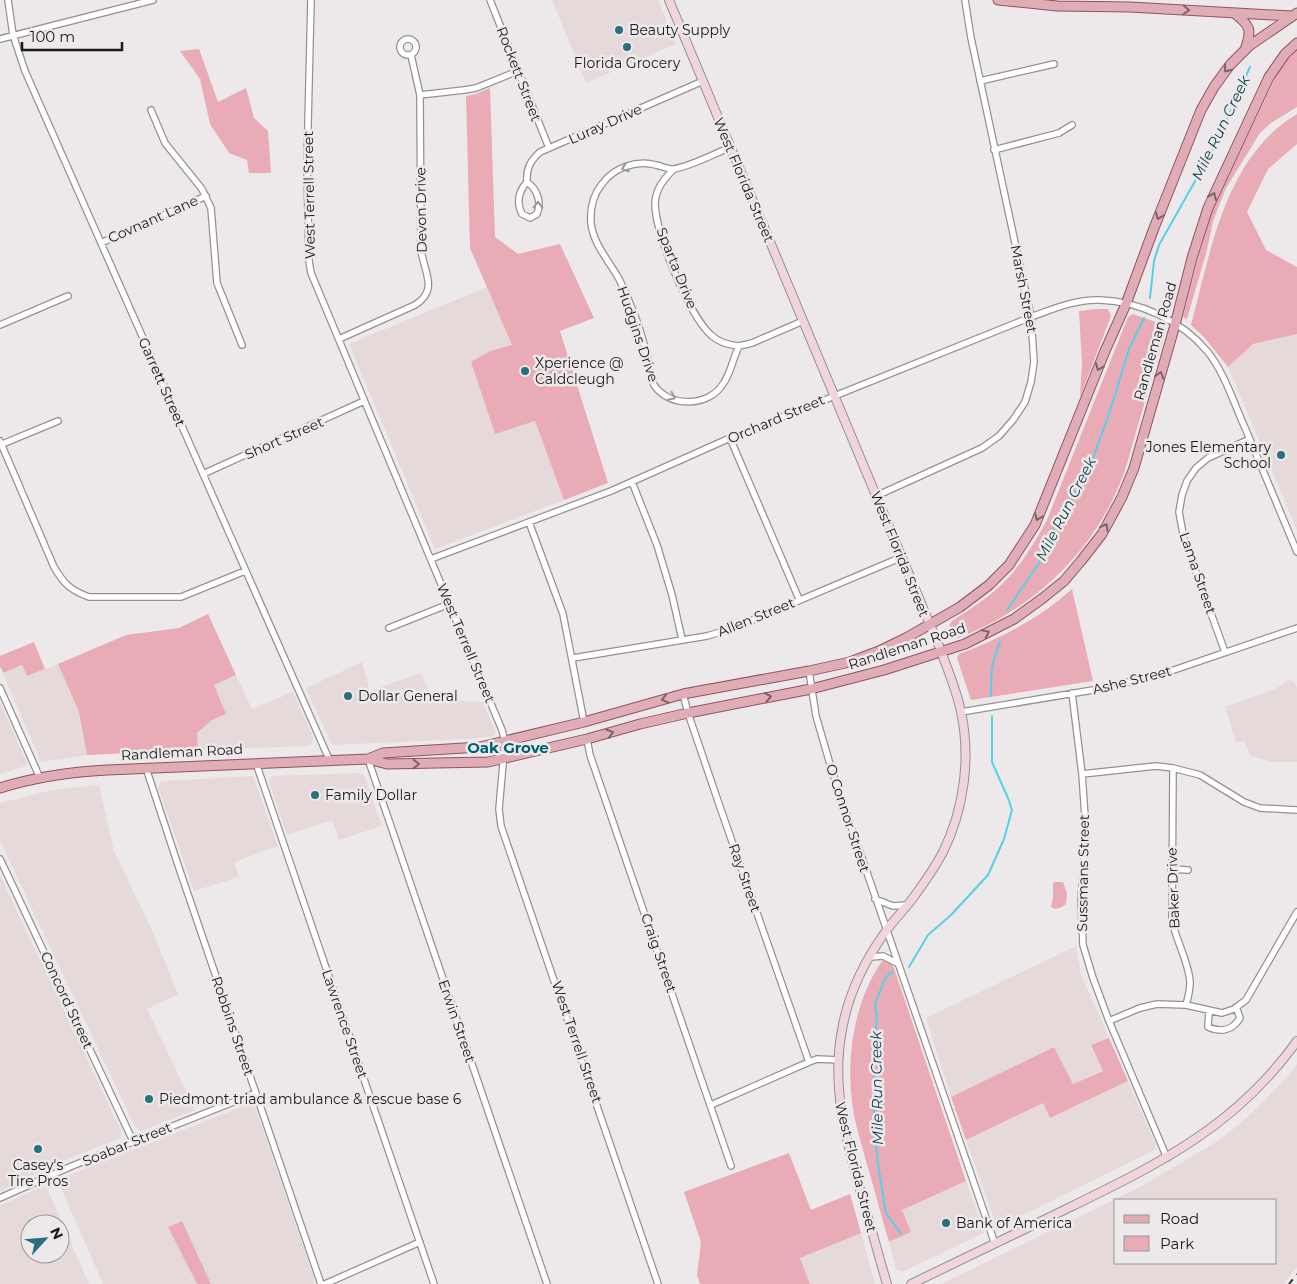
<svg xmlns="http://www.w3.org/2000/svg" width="1297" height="1284" font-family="Montserrat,sans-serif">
<rect width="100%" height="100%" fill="#ede9ea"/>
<path fill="#e6d9da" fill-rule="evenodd" d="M 552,0 L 658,0 L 676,44 L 586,83 Z
M 487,287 L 512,345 L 490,351 L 471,362 L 495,434 L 535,421 L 564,500 L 435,549 L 349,344 Z
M 1297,334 L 1297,530 L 1228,367 L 1253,344 Z
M 362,662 L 370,691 L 421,673 L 433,700 L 483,702 L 496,733 L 494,736 L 467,739 L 332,745 L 306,688 Z
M 58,664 L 79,712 L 87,755 L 41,762 L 3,673 L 22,665 L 27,676 Z
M 236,675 L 252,709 L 293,692 L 313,737 L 313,742 L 310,746 L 198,750 L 197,733 L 212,720 L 226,714 L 214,685 Z
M 1288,680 L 1294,682 L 1297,688 L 1297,762 L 1271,762 L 1250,755 L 1244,741 L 1236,743 L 1225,707 L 1275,689 Z
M 0,702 L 27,763 L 26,766 L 0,774 Z
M 360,773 L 364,775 L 382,826 L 339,840 L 332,820 L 287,835 L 269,782 L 272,776 Z
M 253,776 L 278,846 L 234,862 L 239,877 L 194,891 L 158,787 L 160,783 L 162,781 Z
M 99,785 L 114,851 L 152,930 L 178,994 L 147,1009 L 195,1110 L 141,1131 L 135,1127 L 0,841 L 0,803 L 52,790 Z
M 0,875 L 122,1133 L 121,1138 L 77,1155 L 0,1191 Z
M 1076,946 L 1081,975 L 1109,1038 L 1091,1045 L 1103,1070 L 1073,1084 L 1054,1047 L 951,1097 L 926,1018 Z
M 1297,1064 L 1297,1267 L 1283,1284 L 941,1284 L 1138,1188 L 1213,1144 L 1236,1127 L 1259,1106 L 1286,1078 ZM 1116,1200 L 1276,1200 L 1276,1263 L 1116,1263 Z
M 1128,1081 L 1156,1145 L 1154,1150 L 1001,1226 L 996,1224 L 966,1140 L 1043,1103 L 1050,1118 Z
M 249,1104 L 255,1107 L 314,1278 L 313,1284 L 211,1284 L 181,1221 L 168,1227 L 197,1284 L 103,1284 L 59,1183 L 62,1178 Z
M 966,1181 L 984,1233 L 902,1272 L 896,1269 L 889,1242 L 911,1232 L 902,1210 Z
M 43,1186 L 47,1188 L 89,1284 L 0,1284 L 0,1206 ZM 30,1224 L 60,1224 L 60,1254 L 30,1254 Z
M 861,1233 L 875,1284 L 810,1284 L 800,1258 Z"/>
<path fill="#e9abb5" d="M 199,49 L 218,102 L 246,88 L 254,118 L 268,131 L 271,173 L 249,173 L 247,160 L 229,153 L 210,124 L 200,79 L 180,51 Z
M 1297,50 L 1297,107 L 1271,123 L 1260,133 L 1226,188 L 1213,221 L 1207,250 L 1187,319 L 1183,317 L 1198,258 L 1213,209 L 1276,76 L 1284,63 Z
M 490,88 L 495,237 L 518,254 L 560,244 L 594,318 L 560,331 L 608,483 L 564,500 L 535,421 L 495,434 L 471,362 L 490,351 L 512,345 L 470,248 L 466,96 L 476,94 Z
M 1297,114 L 1297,144 L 1268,169 L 1247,212 L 1266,250 L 1297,267 L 1297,334 L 1253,344 L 1228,367 L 1204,337 L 1191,325 C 1211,250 1225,157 1297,114 Z
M 1097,309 L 1108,309 L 1111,316 L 1080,397 L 1082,363 L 1079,311 Z
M 1133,314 L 1164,325 L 1166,330 C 1156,364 1146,398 1136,432 C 1131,449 1127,467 1120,483 C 1091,555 1030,611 958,638 L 951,634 L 949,626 L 952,621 C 970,609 990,597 1005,581 C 1022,564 1035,542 1047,520 L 1128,317 Z
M 1072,589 L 1093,681 L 971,700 L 957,658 L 959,654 C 1000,639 1040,618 1072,589 Z
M 208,614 L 236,675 L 214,685 L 226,714 L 212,720 L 197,733 L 198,750 L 87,755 L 79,712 L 58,664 L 126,635 L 179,628 Z
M 34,642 L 45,669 L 27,676 L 22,665 L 3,673 L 0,666 L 0,656 Z
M 1055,882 L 1063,882 L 1067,893 L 1066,904 L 1062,907 L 1055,909 L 1051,907 L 1053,897 L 1053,883 Z
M 882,961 C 888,961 891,963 894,968 L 966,1181 L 902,1210 L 911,1232 L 889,1242 C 881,1215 874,1188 866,1161 C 861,1141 854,1122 852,1101 C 846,1055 855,1000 882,961 Z
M 1109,1038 L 1128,1081 L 1050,1118 L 1043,1103 L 966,1140 L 951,1097 L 1054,1047 L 1073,1084 L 1103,1071 L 1091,1045 Z
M 789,1153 L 811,1210 L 850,1194 L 861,1233 L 800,1258 L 810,1284 L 700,1284 L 697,1275 L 701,1242 L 684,1192 Z
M 182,1221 L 211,1284 L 197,1284 L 168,1227 Z"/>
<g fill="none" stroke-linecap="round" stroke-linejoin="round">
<path stroke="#56cfeb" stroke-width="2" d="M 1150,298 L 1154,261 L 1159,245 L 1216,144 L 1250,67
M 1007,610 L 1039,563 L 1054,526 L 1071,501 L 1090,466 L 1109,414 L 1129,349 L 1144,318
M 991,696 C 991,671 991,665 1000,642
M 909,967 L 928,935 L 951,915 L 988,875 L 1004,839 L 1012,810 L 1008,798 L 992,762 L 992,716
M 893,972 L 889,974 L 885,979 L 875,1004 L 877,1017 L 874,1047 L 874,1126 L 878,1164 L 886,1213 L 901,1234"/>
<g stroke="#959192" stroke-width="8">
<path id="minor" d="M 8,0 L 13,35 L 25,71 L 329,759
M 311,0 L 307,164 L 309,261 L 311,273 L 502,730 L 505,741 L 499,809 L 501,826 L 658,1284
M 490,0 L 549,148
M400 47a8 8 0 1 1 16 0a8 8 0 1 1-16 0Z
M 0,39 L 153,0
M 980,81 L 1054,64
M 420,95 L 464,90 L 476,88 L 518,71
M 151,110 L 165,143 L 202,189 L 211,208 L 217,283 L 242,345
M 731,147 C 714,154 691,166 674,169 C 669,170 662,166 656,165 C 637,160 614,167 602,184 C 593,195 590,209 591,223 C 593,243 608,260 618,277 C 622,285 626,293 629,301 C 636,317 642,335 646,352 C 649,361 649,376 654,385 C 669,408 709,407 723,384 C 731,373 733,358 739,346 L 752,343 L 803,321
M 994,150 L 1059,133 L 1072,125
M 673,170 C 663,180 656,189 655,203 C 655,233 689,315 711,335 C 719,343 729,345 739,346
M 527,182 C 518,192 516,202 522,214 L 530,218 L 537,214 C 542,202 537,189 527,182 C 526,169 530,161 540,152 L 703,81
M 101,243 L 206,196
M 0,325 L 68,296
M 339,339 L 415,305 C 439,290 424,272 421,250 L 420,95 L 411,55
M 730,438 L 799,599
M 0,441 L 54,567 C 64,584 70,590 89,597 L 181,597 L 245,571
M 0,445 L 58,421
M 203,474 L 364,401
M 632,482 L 657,545 L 672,595 L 682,639
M 876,496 L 982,448 L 999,436 L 1013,420 L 1025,402 L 1031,382 L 1034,362 L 1031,317 L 971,38 L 965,0
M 529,522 L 563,614 L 584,722
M 431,559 L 611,491 L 730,438 L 1031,317 C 1053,309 1076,299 1100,300 C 1139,301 1182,321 1207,351 C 1225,373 1234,404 1246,430 C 1263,470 1280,511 1297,552
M 389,628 L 449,604
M 1225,652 L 1184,539 L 1179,512 L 1182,495 L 1187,481 L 1196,468 L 1208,458 L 1250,439
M 573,658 L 707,636 L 734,628 L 902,557
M 809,671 L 816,716 L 832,771 L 995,1244
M 0,688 L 40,778
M 1072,693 L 1082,774 L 1086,831 L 1081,900 L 1083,945 L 1093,978 L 1109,1021 L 1167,1158
M 683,694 L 688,713 L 720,807 L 809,1062
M 961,712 L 1105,688 L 1168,672 L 1297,628
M 587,739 L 590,755 L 731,1166
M 368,759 L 547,1284
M 256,763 L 434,1284
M 146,768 L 179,868 L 321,1284
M 1173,768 L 1172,921 C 1176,940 1189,963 1190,982 C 1190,989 1188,998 1186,1005
M 1082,774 L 1156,766 L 1173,768 L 1200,775 L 1244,802 L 1260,808 L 1297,810
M 0,859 L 133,1141
M 1171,869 L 1188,870
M 875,899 L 893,906 L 907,905
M 870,957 L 883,956 L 897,963
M 1209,1011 L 1208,1027 C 1221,1033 1233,1030 1240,1018 L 1236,1007
M 1109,1021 L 1140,1008 L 1157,1004 L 1186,1005 L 1222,1013 L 1234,1009 L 1246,1000 L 1297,912
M 711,1105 L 809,1062 L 817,1059 L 839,1060
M 0,1198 L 72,1166 L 256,1093
M 325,1284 L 420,1242"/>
</g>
<g stroke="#959192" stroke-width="10">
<path id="secondary" d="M 669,0 L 941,651 C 948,671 957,691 961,712 C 971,757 964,810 943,852 C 934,869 922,886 910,902 C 902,912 893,921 886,931 C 865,960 848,995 842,1030 C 831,1086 846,1140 861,1193 C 870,1223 878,1254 887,1284
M 911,1284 C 959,1261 1006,1238 1054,1215 C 1150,1168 1233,1131 1297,1041"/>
</g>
<g stroke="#8e545f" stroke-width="11">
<path id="primary" d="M 998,0 L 1057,6 L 1130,7 L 1292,16
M 1234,13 C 1251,26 1252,30 1245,50
M 368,759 L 383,753 L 480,747 L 584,722 L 683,694 L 809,671 L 850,662 L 879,651 L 906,638 L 960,607 L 989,585 L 1009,565 L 1035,525 L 1105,351 L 1126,304 L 1154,228 L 1201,110 L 1214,87 L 1230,65 L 1249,46 L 1297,13
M 0,788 C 35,777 71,772 107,770 L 368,759 L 387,764 L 488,762 L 587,739 L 640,724 L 688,713 L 811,689 L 884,670 L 965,644 L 1014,619 L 1043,598 L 1064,581 L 1081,561 L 1102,534 L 1122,497 L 1134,468 L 1175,325 L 1192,258 L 1208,208 L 1269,77 L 1285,54 L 1297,43"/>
</g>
<use href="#minor" stroke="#fff" stroke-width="5.5"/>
<use href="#secondary" stroke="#f0d5da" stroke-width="8"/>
<use href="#primary" stroke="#e0acb6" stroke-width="9"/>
<path stroke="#323031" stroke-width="2" stroke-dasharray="6 6" stroke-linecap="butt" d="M 1289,1284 L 1297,1274"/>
</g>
<defs><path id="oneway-chevron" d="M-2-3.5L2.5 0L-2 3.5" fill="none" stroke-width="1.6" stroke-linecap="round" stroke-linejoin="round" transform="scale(1.25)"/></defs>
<g stroke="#7d6268">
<use href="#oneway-chevron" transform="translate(1186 10) rotate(3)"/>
<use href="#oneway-chevron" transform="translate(1227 69) rotate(128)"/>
<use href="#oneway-chevron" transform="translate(1213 196) rotate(-66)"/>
<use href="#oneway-chevron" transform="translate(1159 216) rotate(112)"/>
<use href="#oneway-chevron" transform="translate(1099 367) rotate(112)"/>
<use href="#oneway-chevron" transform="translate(1160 375) rotate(-73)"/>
<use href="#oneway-chevron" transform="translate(1038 517) rotate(112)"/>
<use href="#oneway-chevron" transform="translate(1105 527) rotate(-61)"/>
<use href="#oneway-chevron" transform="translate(986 633) rotate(-26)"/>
<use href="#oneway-chevron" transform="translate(768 697) rotate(-11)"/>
<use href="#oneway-chevron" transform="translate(665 699) rotate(165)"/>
<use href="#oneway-chevron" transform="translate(610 733) rotate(-16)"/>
<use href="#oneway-chevron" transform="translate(416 764)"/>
</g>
<g stroke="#989898">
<use href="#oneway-chevron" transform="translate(625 168) rotate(159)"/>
<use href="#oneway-chevron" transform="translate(538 205) rotate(-89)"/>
<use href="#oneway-chevron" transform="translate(672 397) rotate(26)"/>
</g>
<g fill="#2a6f7e" stroke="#ede9ea" stroke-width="2">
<circle cx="619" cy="30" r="5"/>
<circle cx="627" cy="47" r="5"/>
<circle cx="525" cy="371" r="5"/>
<circle cx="1281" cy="455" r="5"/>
<circle cx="348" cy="696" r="5"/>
<circle cx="315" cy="795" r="5"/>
<circle cx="149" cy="1099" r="5"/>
<circle cx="38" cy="1149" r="5"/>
<circle cx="946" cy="1223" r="5"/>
</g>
<g text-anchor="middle" stroke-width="5" stroke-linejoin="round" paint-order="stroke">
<g font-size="14" fill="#1a1919" stroke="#ede9ea" text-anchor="start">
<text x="629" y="35">Beauty Supply</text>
<text x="627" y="68" text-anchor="middle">Florida Grocery</text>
<text x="535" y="368">Xperience @<tspan x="535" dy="16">Caldcleugh</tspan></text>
<text x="1271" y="452" text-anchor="end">Jones Elementary<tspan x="1271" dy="16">School</tspan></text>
<text x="358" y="701">Dollar General</text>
<text x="325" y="800">Family Dollar</text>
<text x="159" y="1104">Piedmont triad ambulance &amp; rescue base 6</text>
<text x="38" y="1170" text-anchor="middle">Casey's<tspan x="38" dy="16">Tire Pros</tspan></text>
<text x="956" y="1228">Bank of America</text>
</g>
<g font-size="14" fill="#1a1919" stroke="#ede9ea">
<text transform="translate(519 74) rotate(69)" y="5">Rockett Street</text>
<text transform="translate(605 124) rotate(-24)" y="5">Luray Drive</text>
<text transform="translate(744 180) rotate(67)" y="5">West Florida Street</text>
<text transform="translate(309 195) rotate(-91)" y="5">West Terrell Street</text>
<text transform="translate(421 210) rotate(-91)" y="5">Devon Drive</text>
<text transform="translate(153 219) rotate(-24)" y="5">Covnant Lane</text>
<text transform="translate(677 268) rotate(68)" y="5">Sparta Drive</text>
<text transform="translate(1024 289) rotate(79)" y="5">Marsh Street</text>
<text transform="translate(638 334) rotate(71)" y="5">Hudgins Drive</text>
<text transform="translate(1155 341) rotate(-74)" y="5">Randleman Road</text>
<text transform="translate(162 382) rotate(66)" y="5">Garrett Street</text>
<text transform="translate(776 419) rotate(-23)" y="5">Orchard Street</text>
<text transform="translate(284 438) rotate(-24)" y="5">Short Street</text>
<text transform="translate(900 554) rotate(68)" y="5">West Florida Street</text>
<text transform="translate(1198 573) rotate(71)" y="5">Lama Street</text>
<text transform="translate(756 617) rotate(-22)" y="5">Allen Street</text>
<text transform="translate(466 643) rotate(67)" y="5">West Terrell Street</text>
<text transform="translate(907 646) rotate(-18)" y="5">Randleman Road</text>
<text transform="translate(1132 680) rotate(-14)" y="5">Ashe Street</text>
<text transform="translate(182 752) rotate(-3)" y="5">Randleman Road</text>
<text transform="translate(848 818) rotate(72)" y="5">O Connor Street</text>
<text transform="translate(1083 873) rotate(-89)" y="5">Sussmans Street</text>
<text transform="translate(745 878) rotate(71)" y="5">Ray Street</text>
<text transform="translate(1173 888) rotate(-92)" y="5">Baker Drive</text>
<text transform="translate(659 953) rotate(71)" y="5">Craig Street</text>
<text transform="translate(67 1000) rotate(65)" y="5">Concord Street</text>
<text transform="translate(457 1021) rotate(71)" y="5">Erwin Street</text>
<text transform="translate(345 1024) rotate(71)" y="5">Lawrence Street</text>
<text transform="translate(233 1026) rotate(71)" y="5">Robbins Street</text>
<text transform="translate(577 1042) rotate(71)" y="5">West Terrell Street</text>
<text transform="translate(127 1144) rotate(-22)" y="5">Soabar Street</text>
<text transform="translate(856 1167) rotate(76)" y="5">West Florida Street</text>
</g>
<g font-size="15" font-style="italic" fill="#0e4450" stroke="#ede9ea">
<text transform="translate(1221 128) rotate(-64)" y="5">Mile Run Creek</text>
<text transform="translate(1066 509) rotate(-63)" y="5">Mile Run Creek</text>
<text transform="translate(877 1088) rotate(-91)" y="5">Mile Run Creek</text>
</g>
<g font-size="15" font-weight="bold" fill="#006071" stroke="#ede9ea">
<text x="508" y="753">Oak Grove</text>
</g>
</g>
<rect x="1114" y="1199" width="162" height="65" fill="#ede9ea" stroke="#999696"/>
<rect x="1124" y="1215" width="25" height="8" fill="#e0acb6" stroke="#999696"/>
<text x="1160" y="1224" font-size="15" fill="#1a1919">Road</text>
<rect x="1124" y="1236" width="25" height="15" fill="#e9abb5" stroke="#999696"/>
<text x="1160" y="1249" font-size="15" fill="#1a1919">Park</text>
<g transform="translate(45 1239) rotate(64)"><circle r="24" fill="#ede9ea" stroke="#999696"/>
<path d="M0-4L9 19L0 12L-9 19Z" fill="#2a6f7e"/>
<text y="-8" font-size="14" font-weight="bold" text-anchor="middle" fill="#1a1919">N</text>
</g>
<path d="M22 42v8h100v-8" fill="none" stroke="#1a1919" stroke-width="2.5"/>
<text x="30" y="42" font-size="15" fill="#1a1919" stroke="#ede9ea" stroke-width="4" paint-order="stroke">100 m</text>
</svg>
